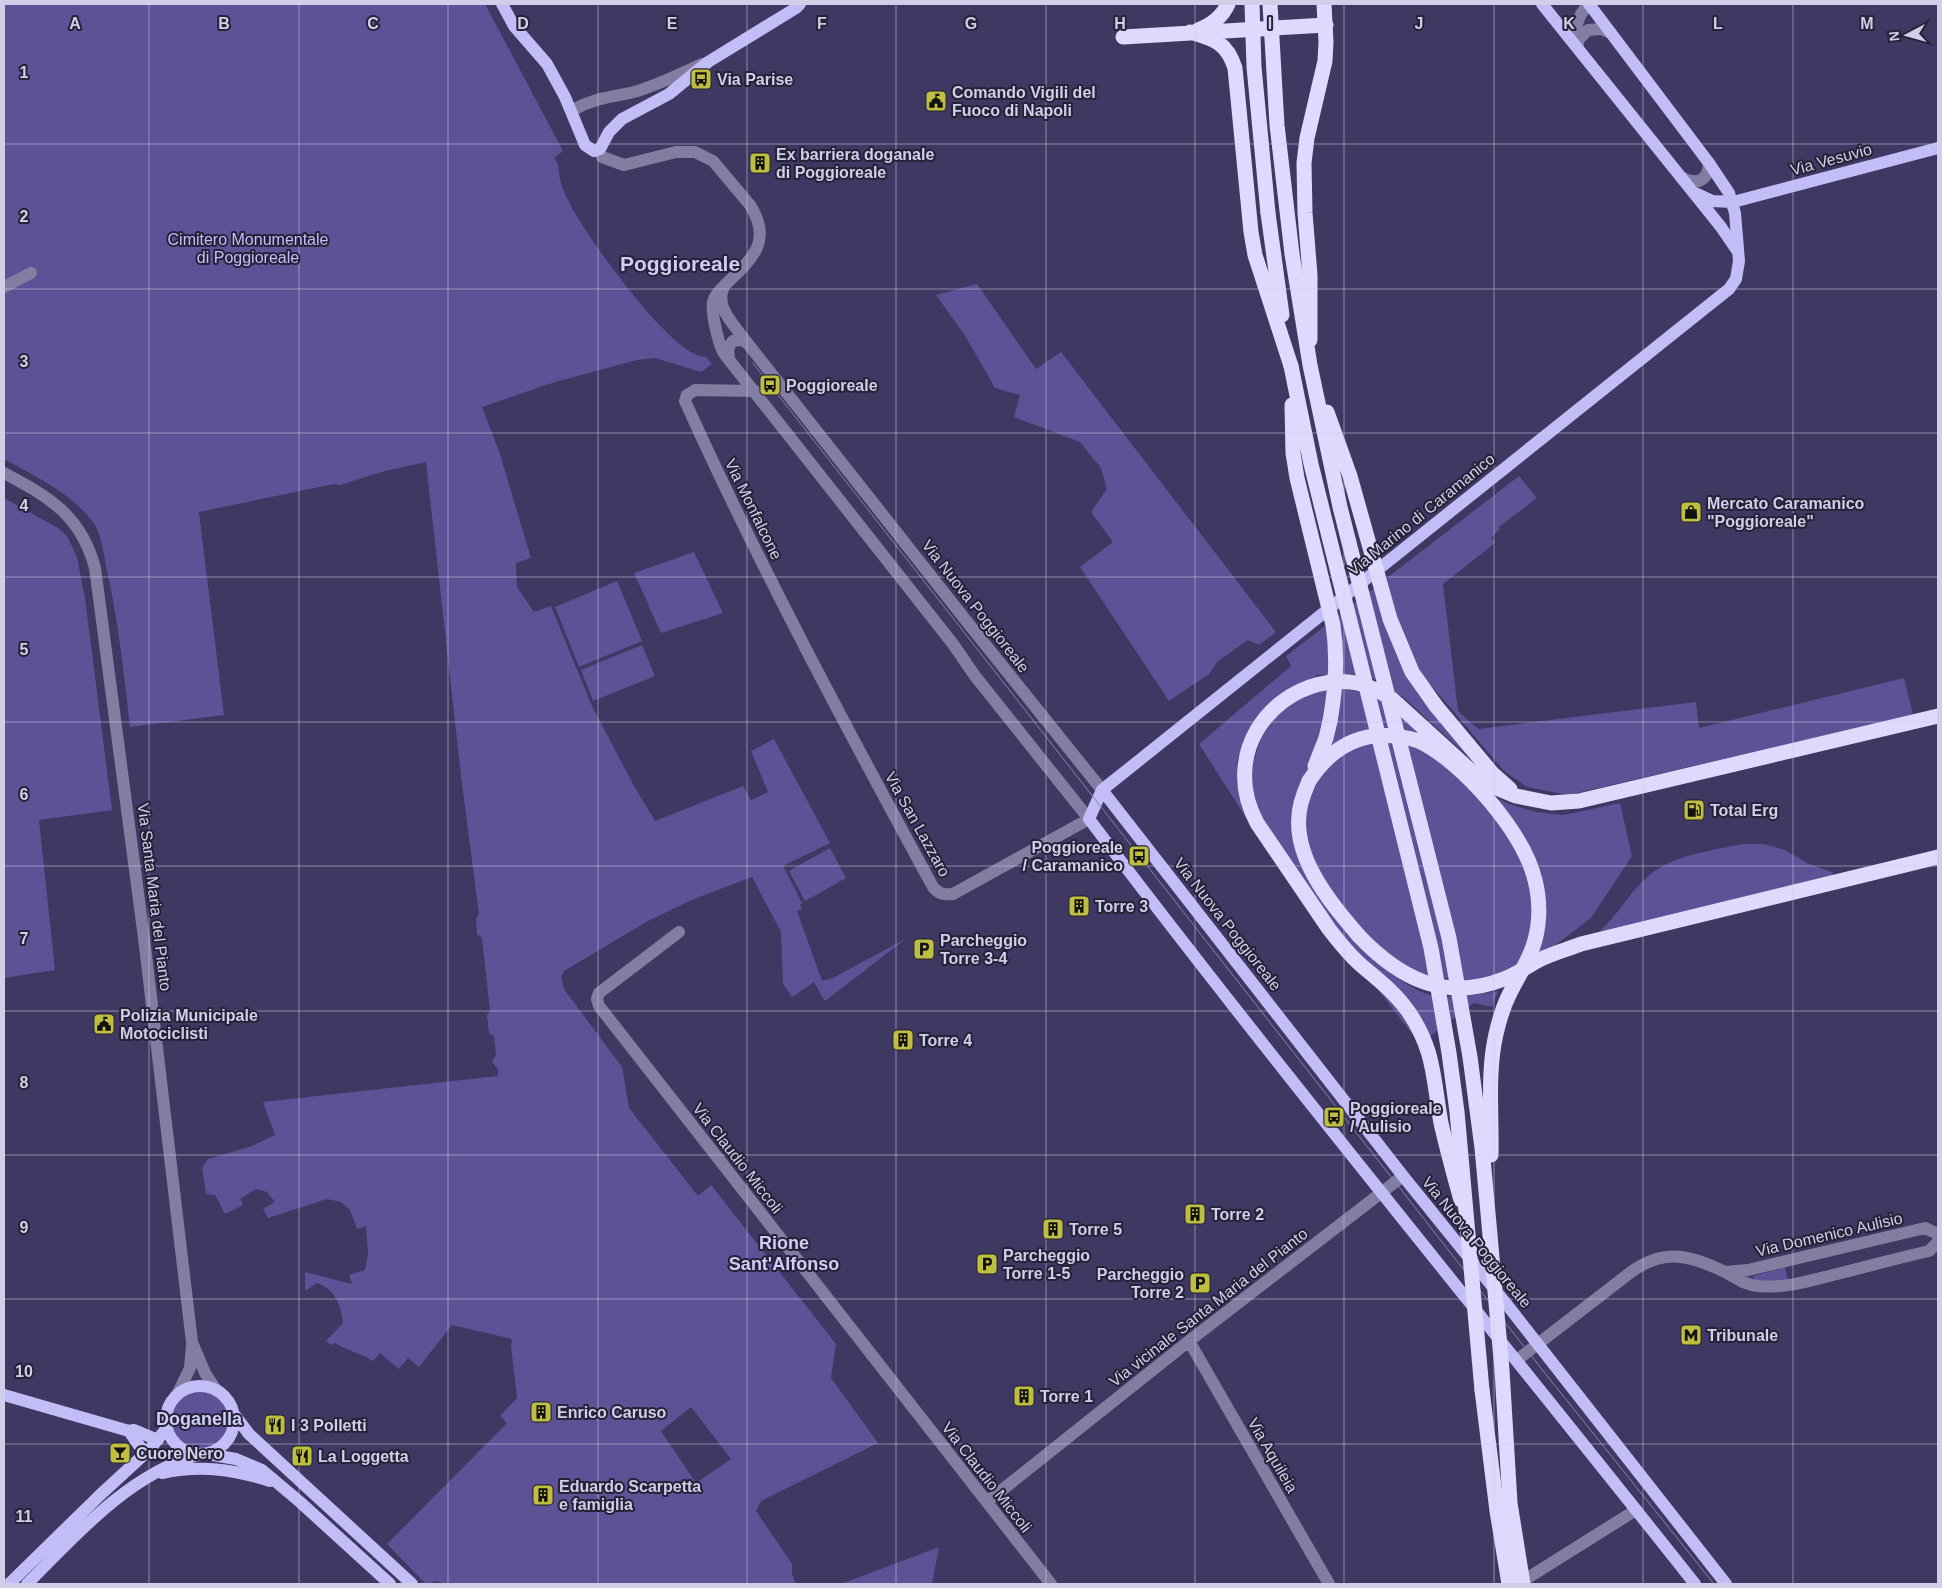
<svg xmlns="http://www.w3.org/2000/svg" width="1942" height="1588" font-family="Helvetica,sans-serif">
<rect width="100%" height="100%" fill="#3e3863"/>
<path fill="#5d5296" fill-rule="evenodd" d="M 4,4 L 485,4 L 563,151 L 554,158 C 560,165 558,171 560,179 C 562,188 566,197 570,204 C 585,234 673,359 706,357 L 712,364 L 701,372 L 655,358 L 637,360 L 555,382 L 482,407 L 499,451 L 531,558 L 516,563 L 517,587 L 534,612 L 551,606 L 592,706 L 634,786 L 655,821 L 743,786 L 751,800 L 768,792 L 751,751 L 774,739 L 830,843 L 783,866 L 802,903 L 800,905 L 802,909 L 797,911 L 822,981 L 833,978 L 907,938 L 825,1001 L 814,982 L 792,997 L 783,984 L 781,932 L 752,877 L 694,899 L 648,921 L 564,971 L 561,977 L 564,989 L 622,1067 L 629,1108 L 698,1196 L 711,1185 L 836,1344 L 831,1378 L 878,1443 L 761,1501 L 756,1511 L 792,1564 L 792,1574 L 796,1584 L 444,1584 L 437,1581 L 426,1584 L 387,1544 L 507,1423 L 500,1416 L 517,1398 L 511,1346 L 512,1339 L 452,1325 L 419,1367 L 408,1358 L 399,1369 L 380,1353 L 373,1361 C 361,1353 347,1351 335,1343 L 331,1345 L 326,1341 L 343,1323 C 341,1305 335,1289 317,1283 L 305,1291 L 305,1272 L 352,1284 L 349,1275 L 365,1270 L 368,1254 L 366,1226 L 357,1229 L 350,1210 L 341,1202 L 327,1199 L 268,1218 L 263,1209 L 275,1202 L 267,1192 L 256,1189 L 240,1199 L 243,1205 L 225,1214 L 215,1195 L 206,1194 L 202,1168 L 208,1159 L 252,1146 L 275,1135 L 263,1102 L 498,1076 L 498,1069 L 492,1062 L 496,1055 L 494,1036 L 489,1033 L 487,1015 L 490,1011 L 482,938 L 477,934 L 476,919 L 479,914 L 462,784 L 426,462 L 385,471 L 340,485 L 334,484 L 199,512 L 224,715 L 130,727 C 124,673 118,619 106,566 C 103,551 102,535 93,522 C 71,493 35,476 4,459 ZM 691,1407 L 731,1459 L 696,1483 L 661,1431 Z
M 977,284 L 1036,369 L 1061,352 L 1276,632 L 1259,645 L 1248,640 L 1218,661 L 1209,674 L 1169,701 L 1080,567 L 1113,542 L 1091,512 L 1107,489 L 1101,468 L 1080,442 L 1014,417 L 1020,395 L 995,388 L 966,337 L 936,295 Z
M 1519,476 L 1537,498 L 1499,527 L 1500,529 L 1491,538 L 1495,543 L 1443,584 L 1458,711 L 1478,729 L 1696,702 L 1699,728 L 1904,678 L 1913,715 L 1568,795 L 1527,787 L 1504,771 L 1431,685 L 1418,694 L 1485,772 L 1403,697 L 1377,680 L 1352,674 L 1318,675 L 1281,695 L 1259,715 L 1245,737 L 1237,762 L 1240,790 L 1257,807 L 1251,780 L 1253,764 L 1260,741 L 1268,727 L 1278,715 L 1302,696 L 1321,691 L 1345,687 L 1377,699 L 1409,719 L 1491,795 L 1509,804 L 1536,812 L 1563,815 L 1620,803 L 1632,856 L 1591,918 L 1549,950 L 1503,973 L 1471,981 L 1425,976 L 1397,963 L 1359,925 L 1348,934 C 1364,953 1411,994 1436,996 C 1456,998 1478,994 1498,991 L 1492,1007 L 1474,1003 L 1420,1044 L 1250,824 L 1199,744 L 1291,666 L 1286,656 Z
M 4,498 L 58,528 L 67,536 L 77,557 L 85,598 L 112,810 L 39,820 L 55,970 L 4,978 Z
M 694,552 L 723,613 L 661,633 L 634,573 Z
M 617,581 L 642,641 L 579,667 L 555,607 Z
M 642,645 L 655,676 L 593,701 L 581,670 Z
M 1743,844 L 1764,844 L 1785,850 L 1809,864 L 1832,872 L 1835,877 L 1599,932 C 1616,917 1627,896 1644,880 C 1669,855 1710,851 1743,844 Z
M 830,848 L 846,878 L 805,901 L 789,871 Z
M 1785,1267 L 1788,1280 L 1779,1282 L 1754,1280 L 1753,1276 Z
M170 1420a29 29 0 1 1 58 0a29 29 0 1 1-58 0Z
M 939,1547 L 932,1584 L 841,1584 Z"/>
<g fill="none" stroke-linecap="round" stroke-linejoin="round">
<path stroke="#817ea1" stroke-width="12" d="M 1577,47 C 1574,30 1576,17 1589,4
M 1577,47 L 1579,39 L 1588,30 L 1601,29 L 1611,33
M 575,109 C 594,98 613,97 634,92 C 658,85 680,74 702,64
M 602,157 L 624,165 L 676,152 L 695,152 L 713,161 L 750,205 C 772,240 754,257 729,281 C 723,287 715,294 713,302 C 711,313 718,341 723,352 L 726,356 L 953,644 L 975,676 L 1089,819 L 953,894 C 943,895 939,894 933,887 C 846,727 760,567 685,401 L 687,395 L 695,390 L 755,391
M 1681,177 C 1697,185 1708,182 1709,163
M 4,287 L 31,273
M 723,289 C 716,307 732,322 741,335 L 968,623 L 1102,790
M 729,359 L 728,348 L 733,341 L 743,340 L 748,344
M 4,473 C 49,497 81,515 95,568 L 144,938 L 192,1342 L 205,1373 L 217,1391
M 679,932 L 599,993 L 597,999 L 599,1006 L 1051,1584
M 1725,1272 L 1748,1270 L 1925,1228 L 1938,1234
M 1189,1341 L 1329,1584
M 1517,1360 L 1631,1272 C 1665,1248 1691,1255 1727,1273 C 1737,1279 1746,1285 1758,1286 C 1784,1289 1812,1280 1837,1274 C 1868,1266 1899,1258 1929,1251 L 1938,1242
M 178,1393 L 190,1368 L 192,1345
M 987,1502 L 1189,1341 L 1403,1176
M 1518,1584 L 1636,1510"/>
<path stroke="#c2bdf7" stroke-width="12" d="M 502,4 L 514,26 L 547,64 L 565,97 L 585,145 L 594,151 L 600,149 L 609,132 L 622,119 L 669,94 L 708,62 L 796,8 L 800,4
M 1542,4 L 1721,227 L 1738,252
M 1589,4 L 1709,163 L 1729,193 L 1735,213 L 1739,261 L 1736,279 L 1729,289 L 1102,790 L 1089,819 C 1285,1078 1493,1329 1695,1584
M 1695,193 L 1712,201 L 1733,202 L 1938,148
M 1102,790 L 1403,1176 L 1504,1301 L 1726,1584
M166 1420a34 34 0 1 1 68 0a34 34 0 1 1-68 0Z
M 4,1395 L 129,1431 L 134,1430 L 158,1440
M 233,1413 L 249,1434 L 412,1584
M 129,1431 L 145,1454
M 207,1454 L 236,1459 L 262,1470 L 300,1502 L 390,1584
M 162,1473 C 201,1465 232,1469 270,1481
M 9,1584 L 100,1495 L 150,1449 L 166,1429
M 27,1584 C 77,1534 127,1476 197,1455"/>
<path stroke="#dddafd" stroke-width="15" d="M 1198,30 C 1212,25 1222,17 1228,4
M 1190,32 C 1215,39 1227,43 1235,68 L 1251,232 L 1255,255 L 1291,366
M 1123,37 L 1326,25
M 1268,213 L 1282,315
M 1310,340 L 1310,275 L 1305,213 L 1304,163 L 1307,138 L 1325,61 L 1326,42 L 1324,4
M 1436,706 L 1492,773 L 1510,789
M 1315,766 L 1326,738 L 1330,721
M 1309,781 C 1336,740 1371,727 1419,741
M 1359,936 C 1400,979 1445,1002 1504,979 C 1517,974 1529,965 1541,959 C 1554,953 1568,949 1581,944 L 1938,857
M 1461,1200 C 1454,1175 1447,1149 1441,1123 C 1433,1079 1435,1050 1408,1011 C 1395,993 1379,980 1362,966 C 1349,955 1339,942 1329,929 L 1257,823 C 1248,806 1243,788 1245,768 C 1249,714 1304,673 1357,683 C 1369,686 1381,692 1392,699 L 1482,781 L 1492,786 L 1516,796 L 1551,803 L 1579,801 L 1938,716
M 1482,1390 L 1497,1511 L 1509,1584"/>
<path stroke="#8783a6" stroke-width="1" d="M 753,363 L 1544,1372 L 1714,1584"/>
<path stroke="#dddafd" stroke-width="15" d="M 1252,4 L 1254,67 L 1268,213
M 1270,4 L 1277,125 L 1292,254 L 1310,365 L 1340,507 L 1449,938 L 1470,1057 L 1482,1148 L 1489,1224 L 1502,1370 L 1510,1503 L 1523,1584
M 1291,366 L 1311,464 L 1431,948 L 1449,1053 L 1457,1112 L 1482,1390
M 1292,405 L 1293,453 L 1297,478 L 1333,625 C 1338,658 1336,688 1330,721
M 1327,412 L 1350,476 L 1390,619 L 1412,672 L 1436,706
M 1419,741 C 1464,763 1523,832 1535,880 C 1540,900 1540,921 1535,940 C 1530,960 1518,976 1509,995 C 1503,1007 1499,1021 1496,1034 C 1487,1073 1492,1115 1491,1155
M 1309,781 C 1306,788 1303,796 1301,803 C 1288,853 1329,901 1359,936"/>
</g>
<path fill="none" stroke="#d0cee9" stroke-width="1" stroke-opacity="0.55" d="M 149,4 L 149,1584M 299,4 L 299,1584M 448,4 L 448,1584M 598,4 L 598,1584M 747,4 L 747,1584M 896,4 L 896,1584M 1046,4 L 1046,1584M 1195,4 L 1195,1584M 1344,4 L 1344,1584M 1494,4 L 1494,1584M 1643,4 L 1643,1584M 1793,4 L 1793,1584M 4,144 L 1938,144M 4,289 L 1938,289M 4,433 L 1938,433M 4,577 L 1938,577M 4,722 L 1938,722M 4,866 L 1938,866M 4,1011 L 1938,1011M 4,1155 L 1938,1155M 4,1299 L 1938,1299M 4,1444 L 1938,1444"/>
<defs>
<g id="bus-square" transform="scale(1.125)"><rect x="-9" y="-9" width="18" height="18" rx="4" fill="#bfbe41" stroke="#252337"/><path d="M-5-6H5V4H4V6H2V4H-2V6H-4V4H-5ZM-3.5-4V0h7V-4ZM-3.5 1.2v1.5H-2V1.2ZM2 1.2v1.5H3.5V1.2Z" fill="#111"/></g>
<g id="civic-square" transform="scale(1.125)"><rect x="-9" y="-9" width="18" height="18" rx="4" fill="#bfbe41" stroke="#252337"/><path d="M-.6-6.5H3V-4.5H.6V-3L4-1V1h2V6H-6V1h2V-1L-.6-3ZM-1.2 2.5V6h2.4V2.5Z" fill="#111"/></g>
<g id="building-square" transform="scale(1.125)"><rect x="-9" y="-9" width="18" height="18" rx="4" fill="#bfbe41" stroke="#252337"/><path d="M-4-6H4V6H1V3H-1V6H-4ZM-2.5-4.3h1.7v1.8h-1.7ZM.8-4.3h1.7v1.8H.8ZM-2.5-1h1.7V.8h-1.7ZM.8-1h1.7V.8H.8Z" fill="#111"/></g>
<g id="shop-square" transform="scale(1.125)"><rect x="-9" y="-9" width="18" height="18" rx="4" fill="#bfbe41" stroke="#252337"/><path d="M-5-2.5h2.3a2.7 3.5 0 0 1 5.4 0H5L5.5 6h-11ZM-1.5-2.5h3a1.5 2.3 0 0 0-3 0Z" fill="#111"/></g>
<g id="fuel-square" transform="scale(1.125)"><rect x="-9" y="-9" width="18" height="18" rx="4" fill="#bfbe41" stroke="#252337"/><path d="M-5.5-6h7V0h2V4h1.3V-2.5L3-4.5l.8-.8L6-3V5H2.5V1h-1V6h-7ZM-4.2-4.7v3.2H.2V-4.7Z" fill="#111"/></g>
<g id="parking-square" transform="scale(1.125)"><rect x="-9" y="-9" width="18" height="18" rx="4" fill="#bfbe41" stroke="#252337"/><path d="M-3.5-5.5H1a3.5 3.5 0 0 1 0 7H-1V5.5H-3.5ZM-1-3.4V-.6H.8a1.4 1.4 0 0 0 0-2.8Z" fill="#111"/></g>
<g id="metro-square" transform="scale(1.125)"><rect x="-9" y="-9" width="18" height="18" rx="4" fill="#bfbe41" stroke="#252337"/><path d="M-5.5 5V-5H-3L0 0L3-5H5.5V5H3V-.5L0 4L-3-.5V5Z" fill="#111"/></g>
<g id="restaurant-square" transform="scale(1.125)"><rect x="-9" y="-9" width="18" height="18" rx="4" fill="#bfbe41" stroke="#252337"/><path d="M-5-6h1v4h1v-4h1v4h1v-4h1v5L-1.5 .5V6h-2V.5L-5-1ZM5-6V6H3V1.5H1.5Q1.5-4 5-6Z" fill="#111"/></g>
<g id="bar-square" transform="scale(1.125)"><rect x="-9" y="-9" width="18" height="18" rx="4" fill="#bfbe41" stroke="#252337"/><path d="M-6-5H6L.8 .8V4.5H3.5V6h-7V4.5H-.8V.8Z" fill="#111"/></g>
</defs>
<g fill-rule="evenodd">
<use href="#bus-square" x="701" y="79"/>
<use href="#civic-square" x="936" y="101"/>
<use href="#building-square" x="760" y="163"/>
<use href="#bus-square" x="770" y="385"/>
<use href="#shop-square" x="1691" y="512"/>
<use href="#fuel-square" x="1694" y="810"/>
<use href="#bus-square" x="1139" y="856"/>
<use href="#building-square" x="1079" y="906"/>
<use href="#parking-square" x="924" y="949"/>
<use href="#civic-square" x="104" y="1024"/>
<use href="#building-square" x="903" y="1040"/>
<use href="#bus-square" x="1334" y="1117"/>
<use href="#building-square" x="1195" y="1214"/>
<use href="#building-square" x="1053" y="1229"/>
<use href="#parking-square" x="987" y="1264"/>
<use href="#parking-square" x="1200" y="1283"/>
<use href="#metro-square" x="1691" y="1335"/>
<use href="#building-square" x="1024" y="1396"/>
<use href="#building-square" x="541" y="1412"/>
<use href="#restaurant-square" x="275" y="1425"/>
<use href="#bar-square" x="120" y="1453"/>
<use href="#restaurant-square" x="302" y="1456"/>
<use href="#building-square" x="543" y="1495"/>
</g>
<g text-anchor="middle" stroke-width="4" stroke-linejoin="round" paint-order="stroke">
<g font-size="16" font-weight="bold" fill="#d0cee9" stroke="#252337" text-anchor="start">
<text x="717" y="85">Via Parise</text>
<text x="952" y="98">Comando Vigili del<tspan x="952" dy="18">Fuoco di Napoli</tspan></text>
<text x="776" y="160">Ex barriera doganale<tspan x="776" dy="18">di Poggioreale</tspan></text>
<text x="786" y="391">Poggioreale</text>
<text x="1707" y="509">Mercato Caramanico<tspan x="1707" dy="18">"Poggioreale"</tspan></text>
<text x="1710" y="816">Total Erg</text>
<text x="1123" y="853" text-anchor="end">Poggioreale<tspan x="1123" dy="18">/ Caramanico</tspan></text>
<text x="1095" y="912">Torre 3</text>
<text x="940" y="946">Parcheggio<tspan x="940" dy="18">Torre 3-4</tspan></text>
<text x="120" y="1021">Polizia Municipale<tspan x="120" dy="18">Motociclisti</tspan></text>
<text x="919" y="1046">Torre 4</text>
<text x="1350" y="1114">Poggioreale<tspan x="1350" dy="18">/ Aulisio</tspan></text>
<text x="1211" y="1220">Torre 2</text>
<text x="1069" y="1235">Torre 5</text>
<text x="1003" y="1261">Parcheggio<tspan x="1003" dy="18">Torre 1-5</tspan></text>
<text x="1184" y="1280" text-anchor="end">Parcheggio<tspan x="1184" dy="18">Torre 2</tspan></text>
<text x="1707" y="1341">Tribunale</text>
<text x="1040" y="1402">Torre 1</text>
<text x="557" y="1418">Enrico Caruso</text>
<text x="291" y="1431">I 3 Polletti</text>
<text x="136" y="1459">Cuore Nero</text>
<text x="318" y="1462">La Loggetta</text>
<text x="559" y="1492">Eduardo Scarpetta<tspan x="559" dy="18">e famiglia</tspan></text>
</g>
<g font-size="16" fill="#d0cee9" stroke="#252337">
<text transform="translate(1831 159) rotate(-15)" y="6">Via Vesuvio</text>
<text transform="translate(754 509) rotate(64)" y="6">Via Monfalcone</text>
<text transform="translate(1421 514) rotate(-39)" y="6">Via Marino di Caramanico</text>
<text transform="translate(976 606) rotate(52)" y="6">Via Nuova Poggioreale</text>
<text transform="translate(918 824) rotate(61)" y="6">Via San Lazzaro</text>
<text transform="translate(155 897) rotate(83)" y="6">Via Santa Maria del Pianto</text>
<text transform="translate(1228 924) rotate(52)" y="6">Via Nuova Poggioreale</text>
<text transform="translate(738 1158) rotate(52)" y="6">Via Claudio Miccoli</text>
<text transform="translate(1829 1234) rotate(-13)" y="6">Via Domenico Aulisio</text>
<text transform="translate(1477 1242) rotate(51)" y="6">Via Nuova Poggioreale</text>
<text transform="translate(1208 1307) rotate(-38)" y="6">Via vicinale Santa Maria del Pianto</text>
<text transform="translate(1273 1455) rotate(60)" y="6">Via Aquileia</text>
<text transform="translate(987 1477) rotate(52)" y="6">Via Claudio Miccoli</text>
</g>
<g font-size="16" fill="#c4befe" stroke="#252337">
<text x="248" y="245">Cimitero Monumentale<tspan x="248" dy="18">di Poggioreale</tspan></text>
</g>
<g font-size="18" font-weight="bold" fill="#cfccf6" stroke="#252337">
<text x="784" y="1249">Rione<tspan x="784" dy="21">Sant'Alfonso</tspan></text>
<text x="199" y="1425">Doganella</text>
</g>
<g font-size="21" font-weight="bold" fill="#cfccf6" stroke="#252337">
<text x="680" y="271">Poggioreale</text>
</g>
</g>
<g font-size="16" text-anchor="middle" font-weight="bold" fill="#d0cee9" stroke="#252337" stroke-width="4" stroke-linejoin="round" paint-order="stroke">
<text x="75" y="29">A</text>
<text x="224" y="29">B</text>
<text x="373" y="29">C</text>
<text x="523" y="29">D</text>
<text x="672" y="29">E</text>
<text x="822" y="29">F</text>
<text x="971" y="29">G</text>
<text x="1120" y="29">H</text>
<text x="1270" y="29">I</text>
<text x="1419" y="29">J</text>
<text x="1569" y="29">K</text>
<text x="1718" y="29">L</text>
<text x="1867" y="29">M</text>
<text x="24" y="78">1</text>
<text x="24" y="222">2</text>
<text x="24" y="367">3</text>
<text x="24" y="511">4</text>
<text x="24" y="655">5</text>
<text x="24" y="800">6</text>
<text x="24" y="944">7</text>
<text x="24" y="1088">8</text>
<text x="24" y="1233">9</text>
<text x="24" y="1377">10</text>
<text x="24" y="1522">11</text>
</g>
<rect width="1942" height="1588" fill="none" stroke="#d0cee9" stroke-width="10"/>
<g transform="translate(1907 35) rotate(264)" stroke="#252337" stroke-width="4" paint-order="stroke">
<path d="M0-4L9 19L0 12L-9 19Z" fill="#d0cee9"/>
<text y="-8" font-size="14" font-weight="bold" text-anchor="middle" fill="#d0cee9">N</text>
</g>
</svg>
